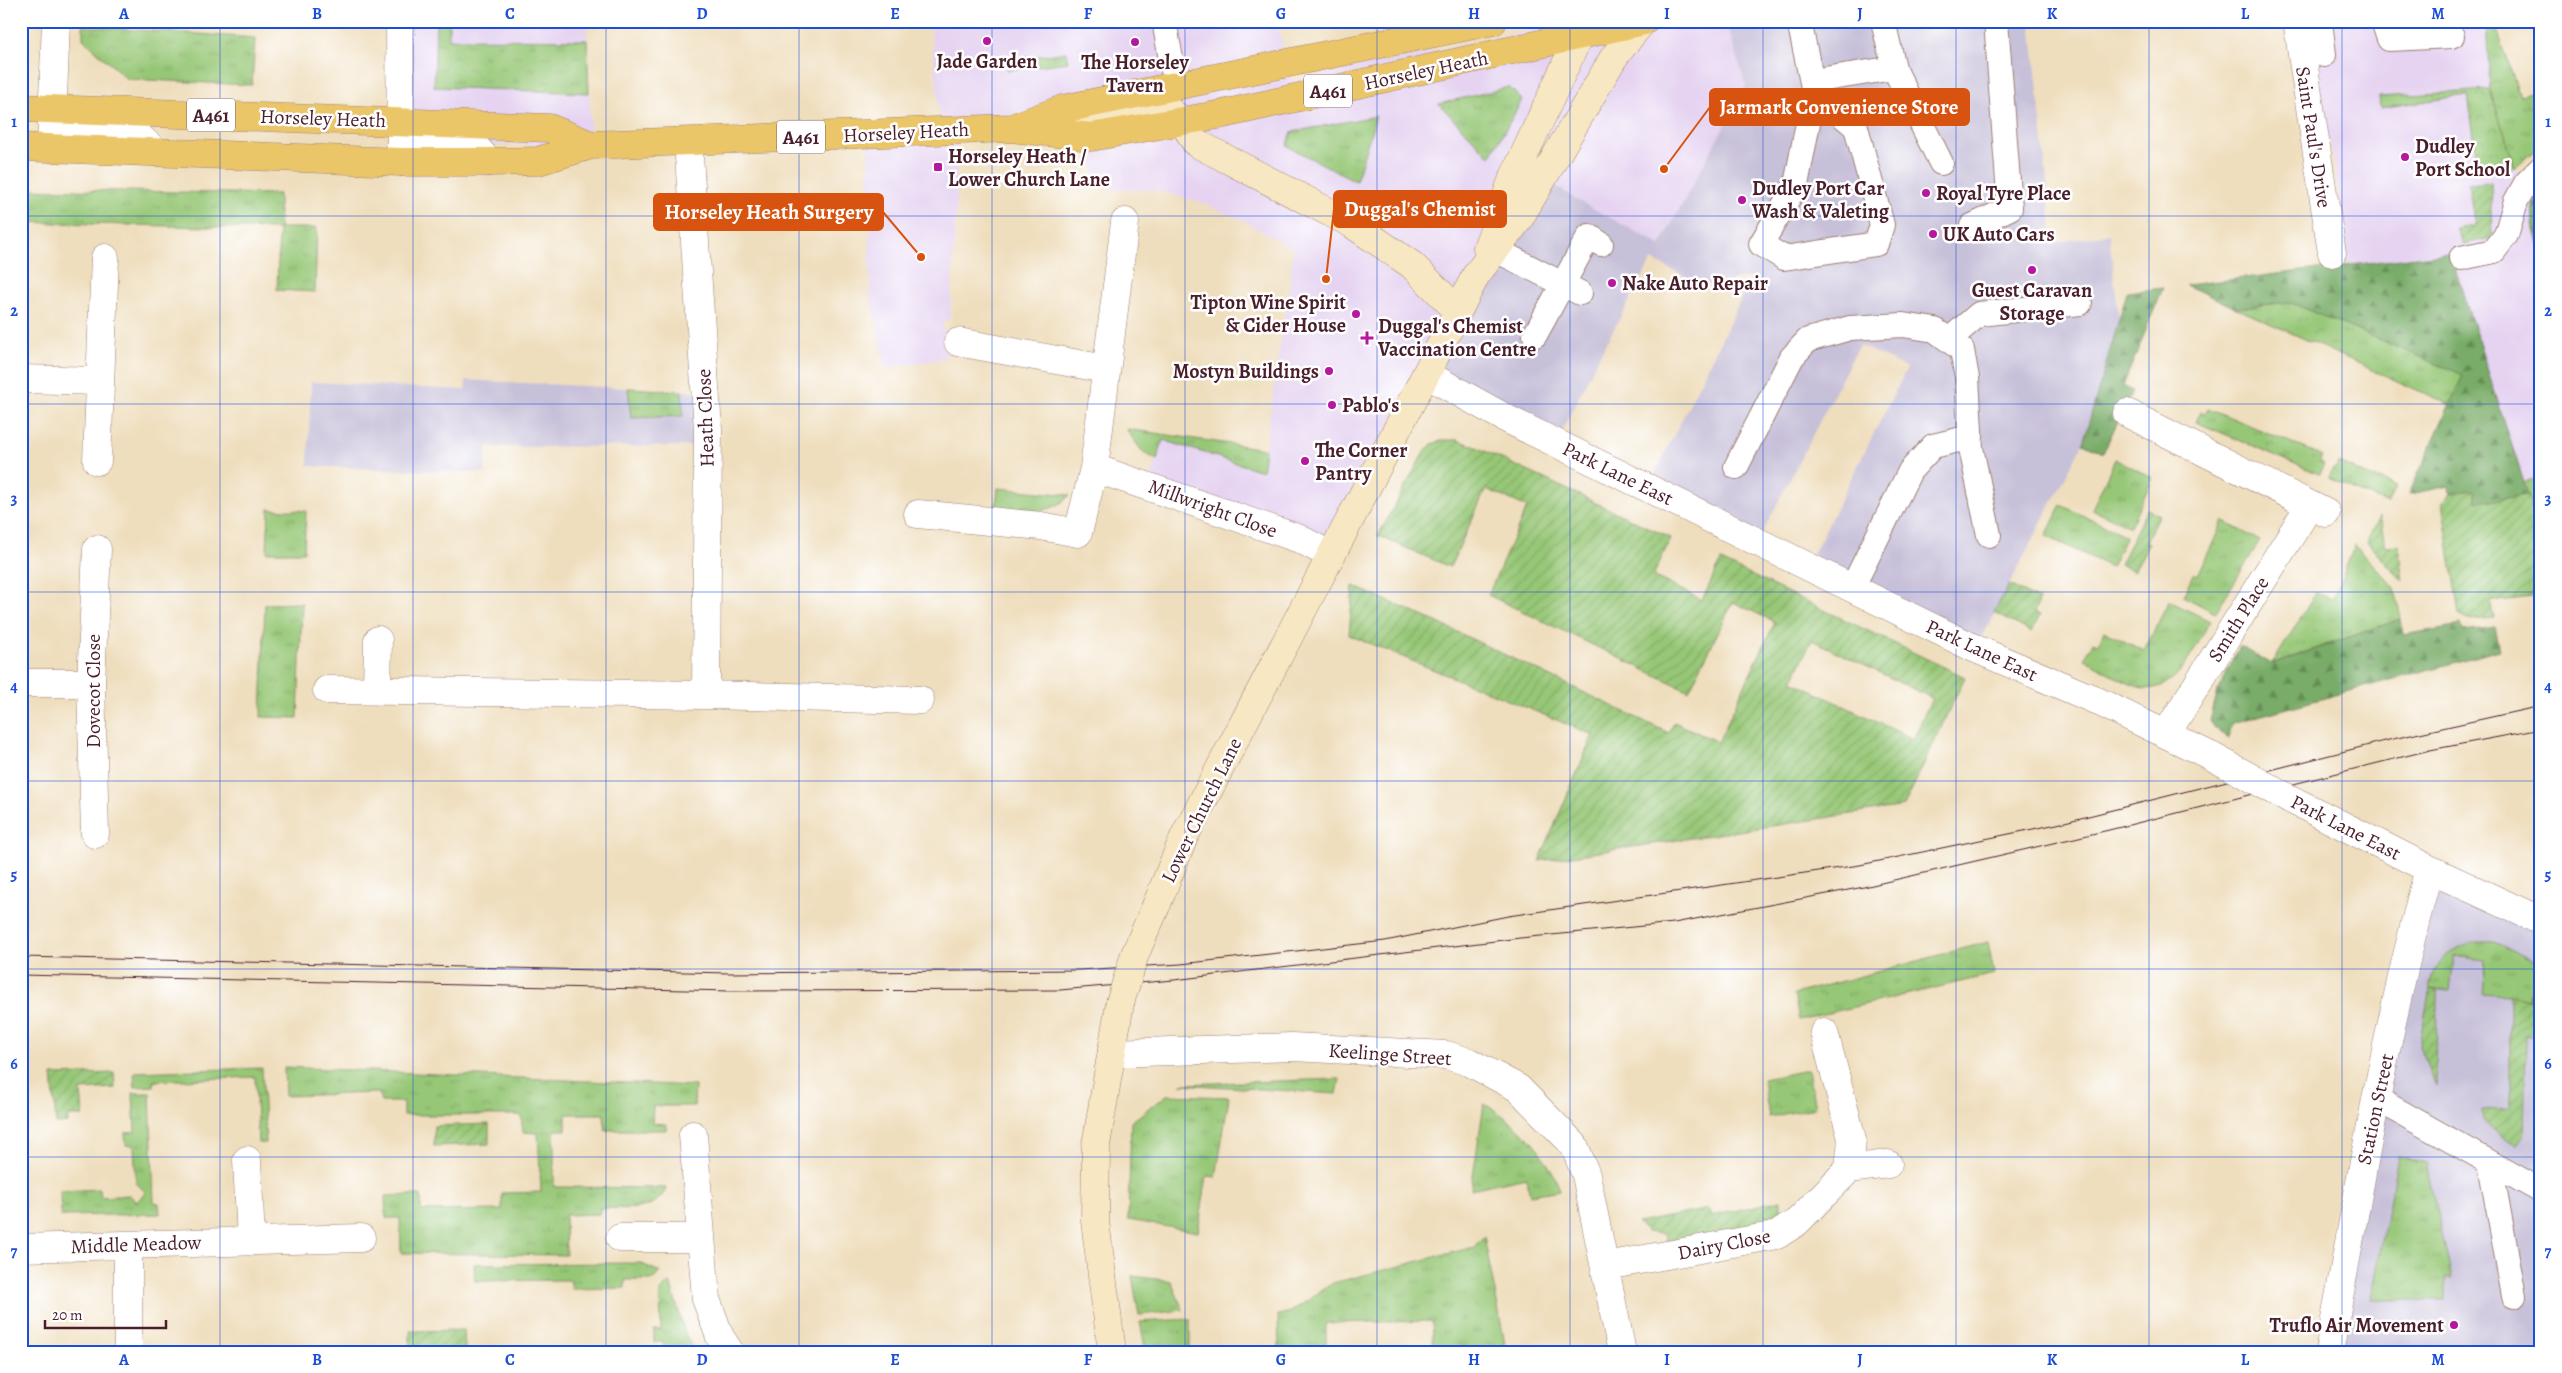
<svg xmlns="http://www.w3.org/2000/svg" width="2562" height="1373" font-family="Alegreya,serif">
<defs>
<pattern id="grass-tufts" width="24" height="20" patternUnits="userSpaceOnUse" patternTransform="scale(1.25)"><rect width="24" height="20" fill="#96c776"/><path d="M3 7l-1-3M5 7V3M7 7l1-3M15 17l-1-3M17 17v-4M19 17l1-3" fill="none" stroke="#83aa66"/></pattern>
<pattern id="forest-firs" width="22" height="20" patternUnits="userSpaceOnUse" patternTransform="scale(1.25)"><rect width="22" height="20" fill="#78ac67"/><path d="M5 1l3.5 6h-7zM16 11l3.5 6h-7z" fill="#648b55"/></pattern>
<pattern id="park-crowns" width="20" height="18" patternUnits="userSpaceOnUse" patternTransform="scale(1.25)"><rect width="20" height="18" fill="#96c776"/><path d="M2 6a3 3 0 1 1 6 0M12 15a3 3 0 1 1 6 0" fill="none" stroke="#83aa66"/></pattern>
<pattern id="garden-furrows" width="10" height="10" patternUnits="userSpaceOnUse" patternTransform="scale(1.25)"><rect width="10" height="10" fill="#96c776"/><path d="M-1 1l2-2M0 10L10 0M9 11l2-2" fill="none" stroke="#83aa66"/></pattern>
</defs>
<rect width="100%" height="100%" fill="#fff"/>
<filter id="ink" filterUnits="userSpaceOnUse"><feTurbulence type="fractalNoise" baseFrequency=".02" numOctaves="2"/><feDisplacementMap in="SourceGraphic" scale="10" xChannelSelector="R" yChannelSelector="G"/><feConvolveMatrix kernelMatrix="1 2 1 2 8 2 1 2 1" color-interpolation-filters="sRGB"/></filter>
<filter id="wash" filterUnits="userSpaceOnUse"><feTurbulence type="fractalNoise" baseFrequency=".0096" numOctaves="4" result="noise"/><feDisplacementMap in="SourceGraphic" scale="20" xChannelSelector="R" yChannelSelector="G"/><feGaussianBlur stdDeviation="1.12" result="paint"/><feColorMatrix in="noise" values="0 0 0 0 0 0 0 0 0 0 0 0 0 0 0 0 0 1.4 0 .05"/><feComposite in="paint" operator="in"/></filter>
<g filter="url(#wash)">
<rect width="100%" height="100%" fill="#efdebd"/>
<path fill="#e5d3f1" d="M 400,21 L 587,21 L 591,145 L 401,144 Z
M 930,21 L 1277,21 L 1291,81 L 1575,21 L 1726,21 L 1746,86 L 1659,246 L 1572,197 L 1533,170 L 1330,555 L 1149,485 L 1163,435 L 1265,449 L 1294,249 L 1240,219 L 1203,203 L 1155,190 L 1094,188 L 1091,137 L 956,130 L 957,195 L 950,320 L 943,321 L 947,358 L 885,368 L 870,295 L 868,134 L 941,130 Z
M 2307,21 L 2486,21 L 2490,90 L 2515,167 L 2534,197 L 2532,225 L 2541,253 L 2541,536 L 2450,253 L 2349,265 L 2330,140 L 2323,141 Z"/>
<path fill="#c7c0d9" d="M 1726,21 L 2031,21 L 2053,243 L 2109,234 L 2119,320 L 2083,443 L 1976,649 L 1807,566 L 1907,368 L 1859,345 L 1758,541 L 1648,488 L 1752,277 L 1703,285 L 1652,260 L 1605,345 L 1556,442 L 1426,374 L 1533,170 L 1572,197 L 1660,245 L 1746,86 Z
M 466,380 L 705,392 L 707,446 L 487,447 L 485,473 L 308,466 L 311,382 L 465,390 Z
M 2429,869 L 2541,921 L 2541,1352 L 2329,1352 Z"/>
<path fill="url(#grass-tufts)" stroke="#707350" d="M 436,21 L 449,21 L 449,39 L 587,40 L 589,93 L 434,87 Z
M 2486,21 L 2494,21 L 2520,96 L 2540,90 L 2541,93 L 2541,145 L 2515,167 L 2490,90 Z
M 83,26 L 255,38 L 252,85 L 127,79 L 83,39 Z
M 1066,52 L 1068,62 L 1008,70 L 1006,61 Z
M 1509,87 L 1522,100 L 1490,157 L 1439,104 Z
M 1376,116 L 1356,181 L 1287,146 L 1292,132 Z
M 21,189 L 279,194 L 279,228 L 317,228 L 315,292 L 277,290 L 279,229 L 21,222 Z
M 2289,302 L 2464,375 L 2450,405 L 2236,308 Z
M 628,388 L 682,391 L 683,416 L 631,418 Z
M 2208,408 L 2321,455 L 2319,462 L 2324,464 L 2319,474 L 2196,422 L 2201,411 L 2205,414 Z
M 1126,429 L 1265,449 L 1262,471 L 1163,440 L 1157,460 L 1142,451 Z
M 2115,459 L 2153,478 L 2130,527 L 2092,509 Z
M 2338,463 L 2396,487 L 2388,504 L 2328,478 L 2333,468 L 2335,469 Z
M 998,488 L 1070,495 C 1048,518 1025,510 996,507 Z
M 2061,505 L 2126,536 L 2111,567 L 2046,536 Z
M 269,509 L 306,511 L 304,552 L 267,552 Z
M 2223,521 L 2260,541 L 2215,613 L 2183,596 L 2194,573 L 2198,575 Z
M 2355,545 L 2395,588 L 2401,619 L 2272,664 L 2316,593 L 2333,599 Z
M 2169,601 L 2210,621 C 2196,645 2178,694 2143,688 C 2126,685 2100,667 2084,659 L 2093,642 L 2098,644 L 2104,631 L 2144,651 Z
M 302,603 L 298,718 L 261,717 L 265,604 Z
M 1988,942 L 1994,974 L 1799,1020 L 1794,994 Z
M 2475,942 L 2494,942 L 2541,964 L 2541,969 L 2526,1000 L 2510,995 L 2482,993 L 2485,960 L 2454,956 L 2450,991 L 2430,989 C 2435,958 2446,951 2475,942 Z
M 284,1067 L 695,1086 L 694,1106 L 653,1106 L 652,1123 L 666,1124 L 666,1130 L 605,1130 L 604,1114 L 566,1114 L 566,1130 L 554,1130 L 554,1187 L 666,1188 C 657,1214 622,1208 600,1208 L 600,1214 L 565,1215 L 566,1255 L 401,1253 L 400,1218 L 386,1218 L 385,1196 L 421,1195 L 421,1211 L 502,1210 L 502,1193 L 541,1192 L 538,1133 L 523,1132 L 521,1115 L 403,1115 L 403,1102 L 381,1102 L 379,1093 L 285,1096 Z
M 262,1068 L 266,1143 L 258,1143 L 255,1077 L 154,1081 L 154,1086 L 135,1087 L 134,1072 Z
M 1808,1070 L 1815,1108 L 1769,1117 L 1763,1079 Z
M 1340,1079 L 1337,1094 L 1181,1084 Z
M 133,1093 L 150,1093 L 154,1202 L 159,1203 L 160,1214 L 61,1216 L 60,1191 L 100,1189 L 101,1197 L 129,1195 L 137,1202 L 145,1192 L 136,1183 L 134,1145 L 126,1145 L 125,1133 L 135,1132 Z
M 1167,1095 L 1229,1097 L 1216,1177 L 1207,1176 L 1198,1232 L 1128,1220 L 1131,1122 Z
M 1484,1104 C 1518,1122 1547,1153 1560,1190 L 1530,1195 L 1526,1177 L 1471,1189 Z
M 2398,1157 L 2426,1164 L 2452,1278 L 2445,1278 L 2445,1300 L 2371,1300 Z
M 1484,1236 L 1506,1349 L 1490,1352 L 1434,1352 L 1432,1321 L 1326,1323 L 1326,1352 L 1279,1352 L 1278,1315 L 1291,1312 L 1333,1283 L 1474,1247 Z
M 640,1263 L 660,1272 L 653,1280 L 625,1280 L 625,1288 L 572,1289 L 570,1280 L 475,1281 L 474,1264 Z
M 1132,1276 L 1171,1281 L 1183,1310 L 1139,1315 Z
M 670,1282 L 685,1333 L 694,1352 L 664,1352 L 663,1342 L 654,1342 L 654,1330 L 661,1330 L 660,1291 Z
M 1190,1319 L 1190,1352 L 1146,1352 L 1140,1322 Z"/>
<path fill="url(#forest-firs)" stroke="#616649" d="M 2541,188 L 2541,253 C 2534,231 2526,208 2541,188 Z
M 2450,253 L 2528,495 L 2476,502 L 2474,490 L 2450,493 L 2449,486 L 2409,494 L 2463,375 L 2289,302 L 2236,308 L 2186,285 Z
M 2163,288 L 2123,386 L 2132,391 L 2103,453 L 2083,443 L 2127,292 Z
M 2401,619 L 2403,635 L 2461,625 L 2463,631 L 2495,627 L 2500,650 L 2233,723 L 2229,730 L 2229,739 L 2215,728 L 2210,721 L 2218,690 L 2240,646 L 2272,664 Z
M 2541,969 L 2541,1008 L 2526,1000 Z"/>
<path fill="url(#park-crowns)" stroke="#707350" d="M 2490,90 L 2515,167 L 2479,173 L 2468,95 L 2380,108 L 2379,97 Z
M 2541,477 L 2541,536 L 2524,482 Z"/>
<path fill="url(#garden-furrows)" stroke="#707350" fill-rule="evenodd" d="M 2491,182 L 2493,238 L 2464,244 L 2456,229 L 2475,226 L 2468,184 Z
M 1444,440 L 1457,440 L 1474,446 L 1671,538 L 1653,576 L 1702,600 L 1721,561 L 1965,677 L 1904,806 L 1539,861 L 1593,735 L 1349,635 L 1353,586 L 1434,621 L 1669,733 L 1674,722 L 1718,742 L 1775,622 L 1733,602 L 1689,691 L 1488,595 L 1527,507 L 1486,489 L 1450,567 L 1378,536 L 1423,454 L 1432,444 ZM 1812,640 L 1932,698 L 1913,739 L 1792,681 Z
M 2474,490 L 2476,502 L 2528,495 L 2541,536 L 2541,596 L 2490,602 L 2494,618 L 2468,620 L 2459,615 L 2442,501 L 2450,493 Z
M 2147,509 L 2159,515 L 2146,541 L 2149,543 L 2134,571 L 2120,564 Z
M 2379,516 L 2386,546 L 2398,545 L 2403,581 L 2367,542 Z
M 2009,585 L 2039,600 L 2034,612 L 2040,615 L 2032,632 L 1994,613 Z
M 2430,989 L 2437,990 L 2436,1087 L 2419,1046 Z
M 2510,995 L 2526,1000 L 2541,1008 L 2541,1036 L 2526,1036 L 2524,1136 L 2517,1145 C 2502,1136 2481,1130 2483,1110 L 2510,1108 Z
M 114,1073 L 115,1088 L 81,1090 L 83,1116 L 68,1116 L 68,1123 L 56,1124 L 52,1075 Z
M 489,1124 L 489,1144 L 434,1146 L 434,1126 Z
M 1781,1200 L 1781,1211 L 1769,1224 L 1668,1242 L 1665,1234 L 1647,1232 L 1637,1223 L 1709,1209 L 1712,1216 Z
M 464,1330 L 465,1350 L 410,1350 L 410,1331 Z"/>
</g>
<g filter="url(#ink)">
<g fill="none" stroke-linecap="round" stroke-linejoin="round">
<g stroke="#9c7e74" stroke-width="26">
<path id="lane" d="M 1164,21 L 1176,86
M 1799,21 L 1814,92 L 1796,185 L 1761,244 L 1784,258 L 1876,244 L 1882,225 L 1856,127 L 1814,92
M 1883,21 L 1894,68 L 1941,163
M 2320,21 L 2324,55
M 2383,21 L 2389,39 L 2452,36
M 1812,81 L 1894,68
M 1972,226 L 2010,208 L 1996,21
M 1496,250 L 1580,293
M 2461,258 L 2494,251 L 2506,235 L 2516,201 L 2526,183 L 2541,168
M 1535,335 L 1589,236 L 1601,244
M 1949,340 L 1979,314 L 2080,303
M 1736,467 L 1792,357 L 1808,340 L 1850,328 L 1903,325 L 1935,330 L 1962,350 L 1967,378 L 1971,448 L 1989,535
M 1852,588 L 1910,471 L 1933,446 L 1971,437
M 2377,1099 L 2541,1191
M 2490,1164 L 2514,1296"/>
</g>
<g stroke="#9c7e74" stroke-width="29">
<path id="street" d="M 400,21 L 401,162
M 2297,21 L 2332,253
M 52,129 L 136,134 L 156,152
M 688,142 L 708,429 L 706,695
M 401,144 L 473,144 L 489,162
M 51,148 L 56,21
M 958,342 L 1106,369
M 1426,374 L 1507,419 L 1976,649 L 2093,699 L 2213,757
M 21,379 L 99,381
M 2127,413 L 2326,513
M 97,461 L 105,258
M 1094,468 L 1300,539 L 1330,555
M 918,514 L 1041,526 L 1078,533 L 1094,468 L 1125,222
M 21,683 L 91,683
M 327,690 L 706,695 L 920,700
M 377,690 L 378,640
M 2166,734 L 2310,505
M 2290,799 L 2429,869 L 2541,921
M 95,834 L 91,683 L 97,549
M 1112,1053 L 1292,1047 L 1446,1055 L 1469,1062 L 1518,1088 L 1574,1145 L 1586,1175 L 1622,1352
M 693,1135 L 706,1299 L 720,1337 L 730,1352
M 247,1160 L 251,1240
M 1849,1169 L 1888,1164
M 620,1238 L 700,1238
M 21,1248 L 361,1238
M 1606,1266 L 1777,1235 L 1797,1222 L 1849,1169 L 1852,1139 L 1824,1032
M 128,1352 L 128,1245
M 2329,1352 C 2359,1190 2386,1027 2429,869"/>
</g>
<g stroke="#9c7e74" stroke-width="29">
<path id="secondary" d="M 1063,109 L 1089,119 L 1166,108 L 1183,122 L 1196,143 L 1352,224 L 1412,265 L 1457,310
M 1487,248 L 1512,181 L 1586,21
M 1156,906 L 1184,837 L 1426,374 L 1476,275 L 1519,219 L 1614,57 L 1642,22
M 1112,1352 L 1095,1221 L 1096,1145 L 1120,1003"/>
</g>
<g stroke="#9c7e74" stroke-width="29">
<path id="highway" d="M 21,108 L 549,128 L 591,145
M 1017,126 L 1063,109 L 1493,21
M 21,147 L 401,162 L 489,162 L 538,161 L 591,145 L 1011,128 L 1091,137 L 1223,114 L 1644,21"/>
</g>
<use href="#lane" stroke="#fff" stroke-width="24"/>
<use href="#street" stroke="#fff" stroke-width="28"/>
<use href="#secondary" stroke="#f7e8c3" stroke-width="28"/>
<use href="#highway" stroke="#ebc669" stroke-width="28"/>
<path stroke="#4a1f2b" stroke-width="1" d="M 21,957 L 729,973 L 1078,970 L 1181,964 L 1385,941 L 1508,916 L 1860,865 L 2057,824 L 2393,739 L 2541,706
M 21,975 L 730,991 L 1060,990 L 1174,980 L 1520,938 L 1674,923 L 1864,887 L 2109,830 L 2430,750 L 2541,729"/>
<g stroke="#9c7e74" stroke-width="29" stroke-linecap="butt">
<path id="street-bridge" d="M 2213,757 L 2290,799"/>
</g>
<g stroke="#9c7e74" stroke-width="29" stroke-linecap="butt">
<path id="secondary-bridge" d="M 1120,1003 L 1135,954 L 1156,906"/>
</g>
<use href="#street-bridge" stroke="#fff" stroke-width="28"/>
<use href="#secondary-bridge" stroke="#f7e8c3" stroke-width="28"/>
</g>
</g>
<path fill="none" stroke="#1d4ed8" stroke-width="1" stroke-opacity="0.55" d="M 220,21 L 220,1352M 413,21 L 413,1352M 606,21 L 606,1352M 799,21 L 799,1352M 992,21 L 992,1352M 1185,21 L 1185,1352M 1377,21 L 1377,1352M 1570,21 L 1570,1352M 1763,21 L 1763,1352M 1956,21 L 1956,1352M 2149,21 L 2149,1352M 2342,21 L 2342,1352M 21,216 L 2541,216M 21,404 L 2541,404M 21,592 L 2541,592M 21,781 L 2541,781M 21,969 L 2541,969M 21,1157 L 2541,1157"/>
<g fill="#b5179e" stroke="#fff" stroke-width="2">
<circle cx="987" cy="41" r="5"/>
<circle cx="1135" cy="42" r="5"/>
<circle cx="2405" cy="157" r="5"/>
<rect x="933" y="162" width="10" height="10" rx="2.5"/>
<circle cx="1926" cy="193" r="5"/>
<circle cx="1742" cy="200" r="5"/>
<circle cx="1933" cy="234" r="5"/>
<circle cx="2032" cy="270" r="5"/>
<circle cx="1612" cy="283" r="5"/>
<circle cx="1356" cy="314" r="5"/>
<path d="M1364.5 330.5h5v5h5v5h-5v5h-5v-5h-5v-5h5z"/>
<circle cx="1329" cy="371" r="5"/>
<circle cx="1332" cy="405" r="5"/>
<circle cx="1305" cy="461" r="5"/>
<circle cx="2454" cy="1325" r="5"/>
</g>
<g text-anchor="middle" stroke-width="5" stroke-linejoin="round" paint-order="stroke">
<g fill="#fff" stroke="#80626b" stroke-width="1">
<rect x="1304" y="74.5" width="48" height="33" rx="4"/>
<rect x="187" y="98.5" width="48" height="33" rx="4"/>
<rect x="777" y="120.5" width="48" height="33" rx="4"/>
</g>
<g font-size="19" font-weight="bold" fill="#4a1f2b">
<text x="1328" y="98">A461</text>
<text x="211" y="122">A461</text>
<text x="801" y="144">A461</text>
</g>
<g font-size="20" font-weight="bold" fill="#4a1f2b" stroke="#fff" text-anchor="start">
<text x="987" y="68" text-anchor="middle">Jade Garden</text>
<text x="1135" y="69" text-anchor="middle">The Horseley<tspan x="1135" dy="23">Tavern</tspan></text>
<text x="2415" y="153">Dudley<tspan x="2415" dy="23">Port School</tspan></text>
<text x="948" y="163">Horseley Heath /<tspan x="948" dy="23">Lower Church Lane</tspan></text>
<text x="1752" y="195">Dudley Port Car<tspan x="1752" dy="23">Wash &amp; Valeting</tspan></text>
<text x="1936" y="200">Royal Tyre Place</text>
<text x="1943" y="241">UK Auto Cars</text>
<text x="1622" y="290">Nake Auto Repair</text>
<text x="2032" y="297" text-anchor="middle">Guest Caravan<tspan x="2032" dy="23">Storage</tspan></text>
<text x="1346" y="309" text-anchor="end">Tipton Wine Spirit<tspan x="1346" dy="23">&amp; Cider House</tspan></text>
<text x="1378" y="333">Duggal's Chemist<tspan x="1378" dy="23">Vaccination Centre</tspan></text>
<text x="1319" y="378" text-anchor="end">Mostyn Buildings</text>
<text x="1342" y="412">Pablo's</text>
<text x="1315" y="457">The Corner<tspan x="1315" dy="23">Pantry</tspan></text>
<text x="2444" y="1332" text-anchor="end">Truflo Air Movement</text>
</g>
<g font-size="20" fill="#4a1f2b" stroke="#fff">
<text transform="translate(1426 70) rotate(-12)" y="7">Horseley Heath</text>
<text transform="translate(323 118) rotate(2)" y="7">Horseley Heath</text>
<text transform="translate(906 132) rotate(-3)" y="7">Horseley Heath</text>
<text transform="translate(2314 137) rotate(81)" y="7">Saint Paul's Drive</text>
<text transform="translate(705 418) rotate(-92)" y="7">Heath Close</text>
<text transform="translate(1618 473) rotate(26)" y="7">Park Lane East</text>
<text transform="translate(1213 508) rotate(20)" y="7">Millwright Close</text>
<text transform="translate(2238 619) rotate(-58)" y="7">Smith Place</text>
<text transform="translate(1982 650) rotate(25)" y="7">Park Lane East</text>
<text transform="translate(93 691) rotate(-90)" y="7">Dovecot Close</text>
<text transform="translate(1201 810) rotate(-64)" y="7">Lower Church Lane</text>
<text transform="translate(2346 827) rotate(27)" y="7">Park Lane East</text>
<text transform="translate(1390 1054) rotate(4)" y="7">Keelinge Street</text>
<text transform="translate(2375 1109) rotate(-78)" y="7">Station Street</text>
<text transform="translate(136 1244) rotate(-2)" y="7">Middle Meadow</text>
<text transform="translate(1724 1244) rotate(-11)" y="7">Dairy Close</text>
</g>
</g>
<path fill="none" stroke="#d8530f" stroke-width="2" d="M1664 169L1710 107M1326 279L1334 209M921 257L883 212"/>
<g fill="#d8530f" stroke="#fff" stroke-width="2">
<circle cx="1664" cy="169" r="5"/>
<circle cx="1326" cy="279" r="5"/>
<circle cx="921" cy="257" r="5"/>
</g>
<g fill="#d8530f" stroke="#d8530f" stroke-width="2">
<rect x="1710" y="89" width="259" height="36" rx="5"/>
<rect x="1334" y="191" width="172" height="36" rx="5"/>
<rect x="654" y="194" width="229" height="36" rx="5"/>
</g>
<g font-size="21" text-anchor="middle" font-weight="bold" fill="#fff">
<text x="1839" y="114">Jarmark Convenience Store</text>
<text x="1420" y="216">Duggal's Chemist</text>
<text x="769" y="219">Horseley Heath Surgery</text>
</g>
<rect width="2562" height="1373" fill="none" stroke="#fff" stroke-width="55"/>
<path d="M45 1320v8h121v-8" fill="none" stroke="#4a1f2b" stroke-width="2.5"/>
<text x="52" y="1320" font-size="15" fill="#4a1f2b" stroke="#ffffff" stroke-width="4" paint-order="stroke">20 m</text>
<rect x="28" y="28" width="2506" height="1318" fill="none" stroke="#1d4ed8" stroke-width="2"/>
<g font-size="16" text-anchor="middle" font-weight="bold" fill="#1d4ed8">
<text x="124" y="19">A</text>
<text x="317" y="19">B</text>
<text x="510" y="19">C</text>
<text x="702" y="19">D</text>
<text x="895" y="19">E</text>
<text x="1088" y="19">F</text>
<text x="1281" y="19">G</text>
<text x="1474" y="19">H</text>
<text x="1667" y="19">I</text>
<text x="1860" y="19">J</text>
<text x="2052" y="19">K</text>
<text x="2245" y="19">L</text>
<text x="2438" y="19">M</text>
<text x="14" y="127">1</text>
<text x="2548" y="127">1</text>
<text x="14" y="316">2</text>
<text x="2548" y="316">2</text>
<text x="14" y="504">3</text>
<text x="2548" y="504">3</text>
<text x="14" y="692">4</text>
<text x="2548" y="692">4</text>
<text x="14" y="880">5</text>
<text x="2548" y="880">5</text>
<text x="14" y="1069">6</text>
<text x="2548" y="1069">6</text>
<text x="14" y="1257">7</text>
<text x="2548" y="1257">7</text>
<text x="124" y="1365">A</text>
<text x="317" y="1365">B</text>
<text x="510" y="1365">C</text>
<text x="702" y="1365">D</text>
<text x="895" y="1365">E</text>
<text x="1088" y="1365">F</text>
<text x="1281" y="1365">G</text>
<text x="1474" y="1365">H</text>
<text x="1667" y="1365">I</text>
<text x="1860" y="1365">J</text>
<text x="2052" y="1365">K</text>
<text x="2245" y="1365">L</text>
<text x="2438" y="1365">M</text>
</g>
</svg>
